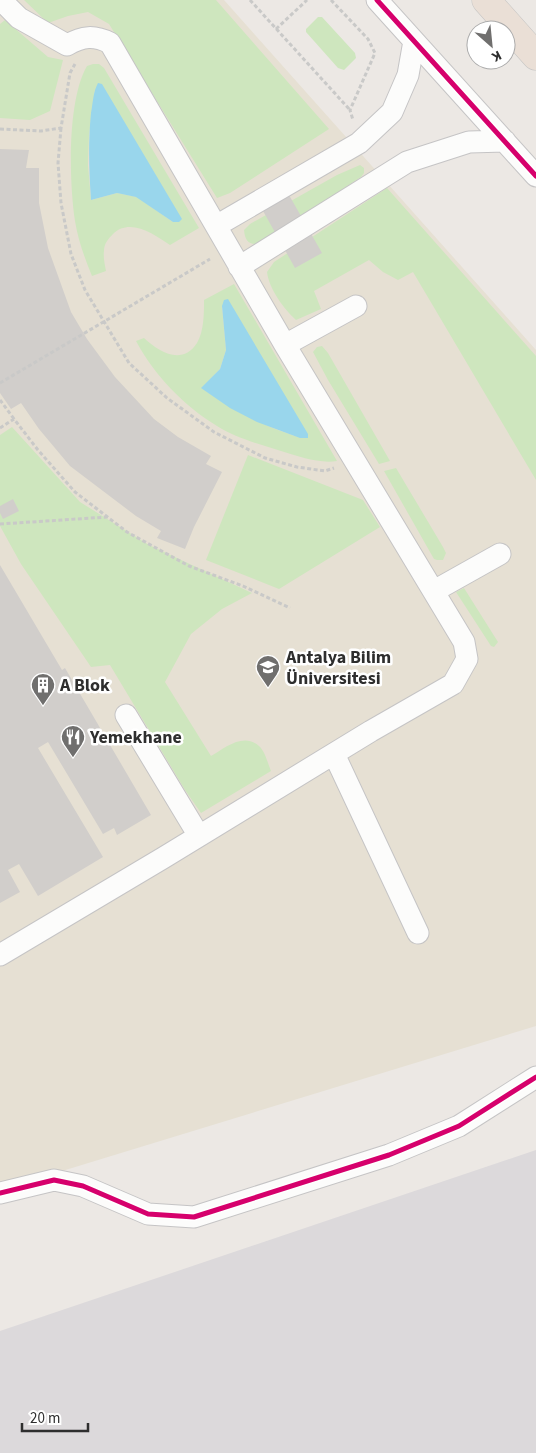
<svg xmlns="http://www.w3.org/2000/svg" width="536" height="1453" font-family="'Source Sans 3',sans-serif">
<rect width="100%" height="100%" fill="#ece8e4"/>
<path fill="#dcd9db" d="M 536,1150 L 536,1453 L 0,1453 L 0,1331 Z"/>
<path fill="#e6e0d3" d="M 0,0 L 224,0 L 536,350 L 536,1026 L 0,1190 Z"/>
<path fill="#cee6be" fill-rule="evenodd" d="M 24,0 L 216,0 L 329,129 L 230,193 L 217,198 L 109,24 L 88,12 L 68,16 L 48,23 Z
M 318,17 L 322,17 L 355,53 L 356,58 L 344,70 L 338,68 L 306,32 L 306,29 Z
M 5,20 L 48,57 L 63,60 L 50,111 L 30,120 L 0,118 L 0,24 Z
M 93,64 L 99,64 L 104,68 L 199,228 L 170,245 C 155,235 130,217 113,234 C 108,239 104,244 104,251 C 103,257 105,265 106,271 L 92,276 C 85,259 78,240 75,221 C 69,182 67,100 87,66 ZM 95,90 L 173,222 L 137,197 L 117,193 L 91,200 L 88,165 L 89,135 Z
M 360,165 L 364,168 L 364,173 L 361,177 L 261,243 C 250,246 245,242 244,230 L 250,224 L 337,175 Z
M 387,188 L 536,356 L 536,480 L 413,272 L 398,280 L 383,272 L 369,260 L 314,291 L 321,309 L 296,320 C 284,309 269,289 267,272 L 274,262 Z
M 234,284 L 337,461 C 319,464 298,456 281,451 C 259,444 236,438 217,426 C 184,406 154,375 136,341 L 144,338 C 159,352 182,366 197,343 C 204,331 204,314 204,300 ZM 222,306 L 308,438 C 297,438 288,433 278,430 C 250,419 226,405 202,388 L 220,369 L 226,350 Z
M 322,346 L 328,353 L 390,461 L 379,464 L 328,380 L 313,352 L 317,347 Z
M 12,427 L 80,502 L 149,545 L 252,593 L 222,609 L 191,634 L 165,682 L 211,756 C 225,748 243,732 259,746 C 265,751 268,764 271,771 L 201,813 L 185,790 L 110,665 L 91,667 L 21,564 L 0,526 L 0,435 Z
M 248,455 L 363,500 L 380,527 L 279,589 L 206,560 Z
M 396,468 L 443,547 L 446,553 L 443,560 L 437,560 L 434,559 L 384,471 Z
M 464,588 L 498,642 L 494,647 L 491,646 L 456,592 Z"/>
<path fill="#99d6ec" d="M 98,83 L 102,84 L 182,219 L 179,222 L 173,222 L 136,197 L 117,193 L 91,200 C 89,171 88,143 91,113 C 93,103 93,92 98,83 Z
M 228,299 L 308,434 L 308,438 L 300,438 L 257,422 L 230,408 L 201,388 L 220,369 L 226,350 L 222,306 L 224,300 Z"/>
<path fill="#d1cecb" d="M 0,149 L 29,150 L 26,168 L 39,168 L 39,203 L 48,248 L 71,312 L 87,339 L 115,377 L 154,419 L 178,437 L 211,456 L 206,464 L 222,472 L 194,527 L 185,549 L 157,538 L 161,531 L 136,516 L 70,466 L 39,429 L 21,403 L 11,409 L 0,393 Z
M 285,188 L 322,253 L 295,268 L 258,202 Z
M 13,499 L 19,511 L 3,519 L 0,513 L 0,506 Z
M 0,565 L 62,670 L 65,668 L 151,815 L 117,835 L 114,828 L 103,834 L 48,742 L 38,748 L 103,857 L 38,896 L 19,864 L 8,870 L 20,892 L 0,903 Z"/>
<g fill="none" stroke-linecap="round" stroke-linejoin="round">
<g stroke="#c5c4c5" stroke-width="23">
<path id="minor" d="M 377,0 L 536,176
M 216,226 L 359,143 L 392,112 L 408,75 L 414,41
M 239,267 L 407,162 L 469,142 L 505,141
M 285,345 L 356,306
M 434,591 L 500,554
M 126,715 L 199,836
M 334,754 L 418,933
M 0,955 L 163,858 L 371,731 L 453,684 L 467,659 L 464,642 L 285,345 L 110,43 C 94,35 83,36 67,45 L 19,18 L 1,0
M 0,1193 L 54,1180 L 83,1186 L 148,1214 L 194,1217 L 389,1155 L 459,1126 L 536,1077"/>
</g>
<g stroke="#c6c5c4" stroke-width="29">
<path id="highway" d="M 486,0 L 536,56"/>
</g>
<path stroke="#c9c9c8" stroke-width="3" stroke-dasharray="4 2.5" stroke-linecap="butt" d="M 250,0 L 350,110
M 331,0 L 368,39 L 375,53 L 350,110 L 353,120
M 276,29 L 307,0
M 61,128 L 58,163 L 61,203 L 71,254 L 85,290 L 129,363 L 167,398 L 214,432 L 265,458 L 297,467 L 325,471 L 334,468
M 0,129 L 41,131 L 61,128 L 70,73 L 75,64
M 0,383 L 210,259
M 0,400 L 14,419
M 0,428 L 14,419 L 38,450 L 75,492 L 127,532 L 189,566 L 243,586 L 290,608
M 0,524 L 108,517"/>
<use href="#minor" stroke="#fcfcfb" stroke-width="21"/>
<use href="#highway" stroke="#eadfd6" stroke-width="28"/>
<g stroke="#fff" stroke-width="8">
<path id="cycleway" d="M 377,0 L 536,176
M 0,1193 L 54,1180 L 83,1186 L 148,1214 L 194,1217 L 389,1155 L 459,1126 L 536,1077"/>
</g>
<use href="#cycleway" stroke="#d6006c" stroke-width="5"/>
</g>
<defs>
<g id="university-pin" transform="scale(1.25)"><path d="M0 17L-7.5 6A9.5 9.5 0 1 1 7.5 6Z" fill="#706f6e" stroke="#fff"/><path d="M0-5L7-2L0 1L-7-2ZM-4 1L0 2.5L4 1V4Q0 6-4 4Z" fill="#fff"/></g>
<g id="building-pin" transform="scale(1.25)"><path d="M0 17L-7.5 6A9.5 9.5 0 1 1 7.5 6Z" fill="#706f6e" stroke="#fff"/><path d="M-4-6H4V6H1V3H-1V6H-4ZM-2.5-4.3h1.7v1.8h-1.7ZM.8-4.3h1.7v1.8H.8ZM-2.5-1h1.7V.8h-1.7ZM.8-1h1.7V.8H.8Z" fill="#fff"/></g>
<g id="restaurant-pin" transform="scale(1.25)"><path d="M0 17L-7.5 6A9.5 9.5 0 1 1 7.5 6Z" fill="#706f6e" stroke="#fff"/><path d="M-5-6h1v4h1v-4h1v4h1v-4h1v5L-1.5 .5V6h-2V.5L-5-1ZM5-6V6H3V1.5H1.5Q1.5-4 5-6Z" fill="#fff"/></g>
</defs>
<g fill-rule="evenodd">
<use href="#university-pin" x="268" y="667"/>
<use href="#building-pin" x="43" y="685"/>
<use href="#restaurant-pin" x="73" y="737"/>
</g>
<g text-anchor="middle" stroke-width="5" stroke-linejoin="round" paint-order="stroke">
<g font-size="18" font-weight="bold" fill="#2e2e2e" stroke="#fff" text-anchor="start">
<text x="286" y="663">Antalya Bilim<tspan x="286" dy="21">Üniversitesi</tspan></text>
<text x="60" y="691">A Blok</text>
<text x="90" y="743">Yemekhane</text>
</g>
</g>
<g transform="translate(491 45) rotate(153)"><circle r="24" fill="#ffffff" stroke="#ababab"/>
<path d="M0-4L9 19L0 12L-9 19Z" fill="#706f6e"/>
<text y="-8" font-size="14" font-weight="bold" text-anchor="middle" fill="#2e2e2e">K</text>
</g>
<path d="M22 1423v8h66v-8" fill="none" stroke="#2e2e2e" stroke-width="2.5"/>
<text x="30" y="1423" font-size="15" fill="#2e2e2e" stroke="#ffffff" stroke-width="4" paint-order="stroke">20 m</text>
</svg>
